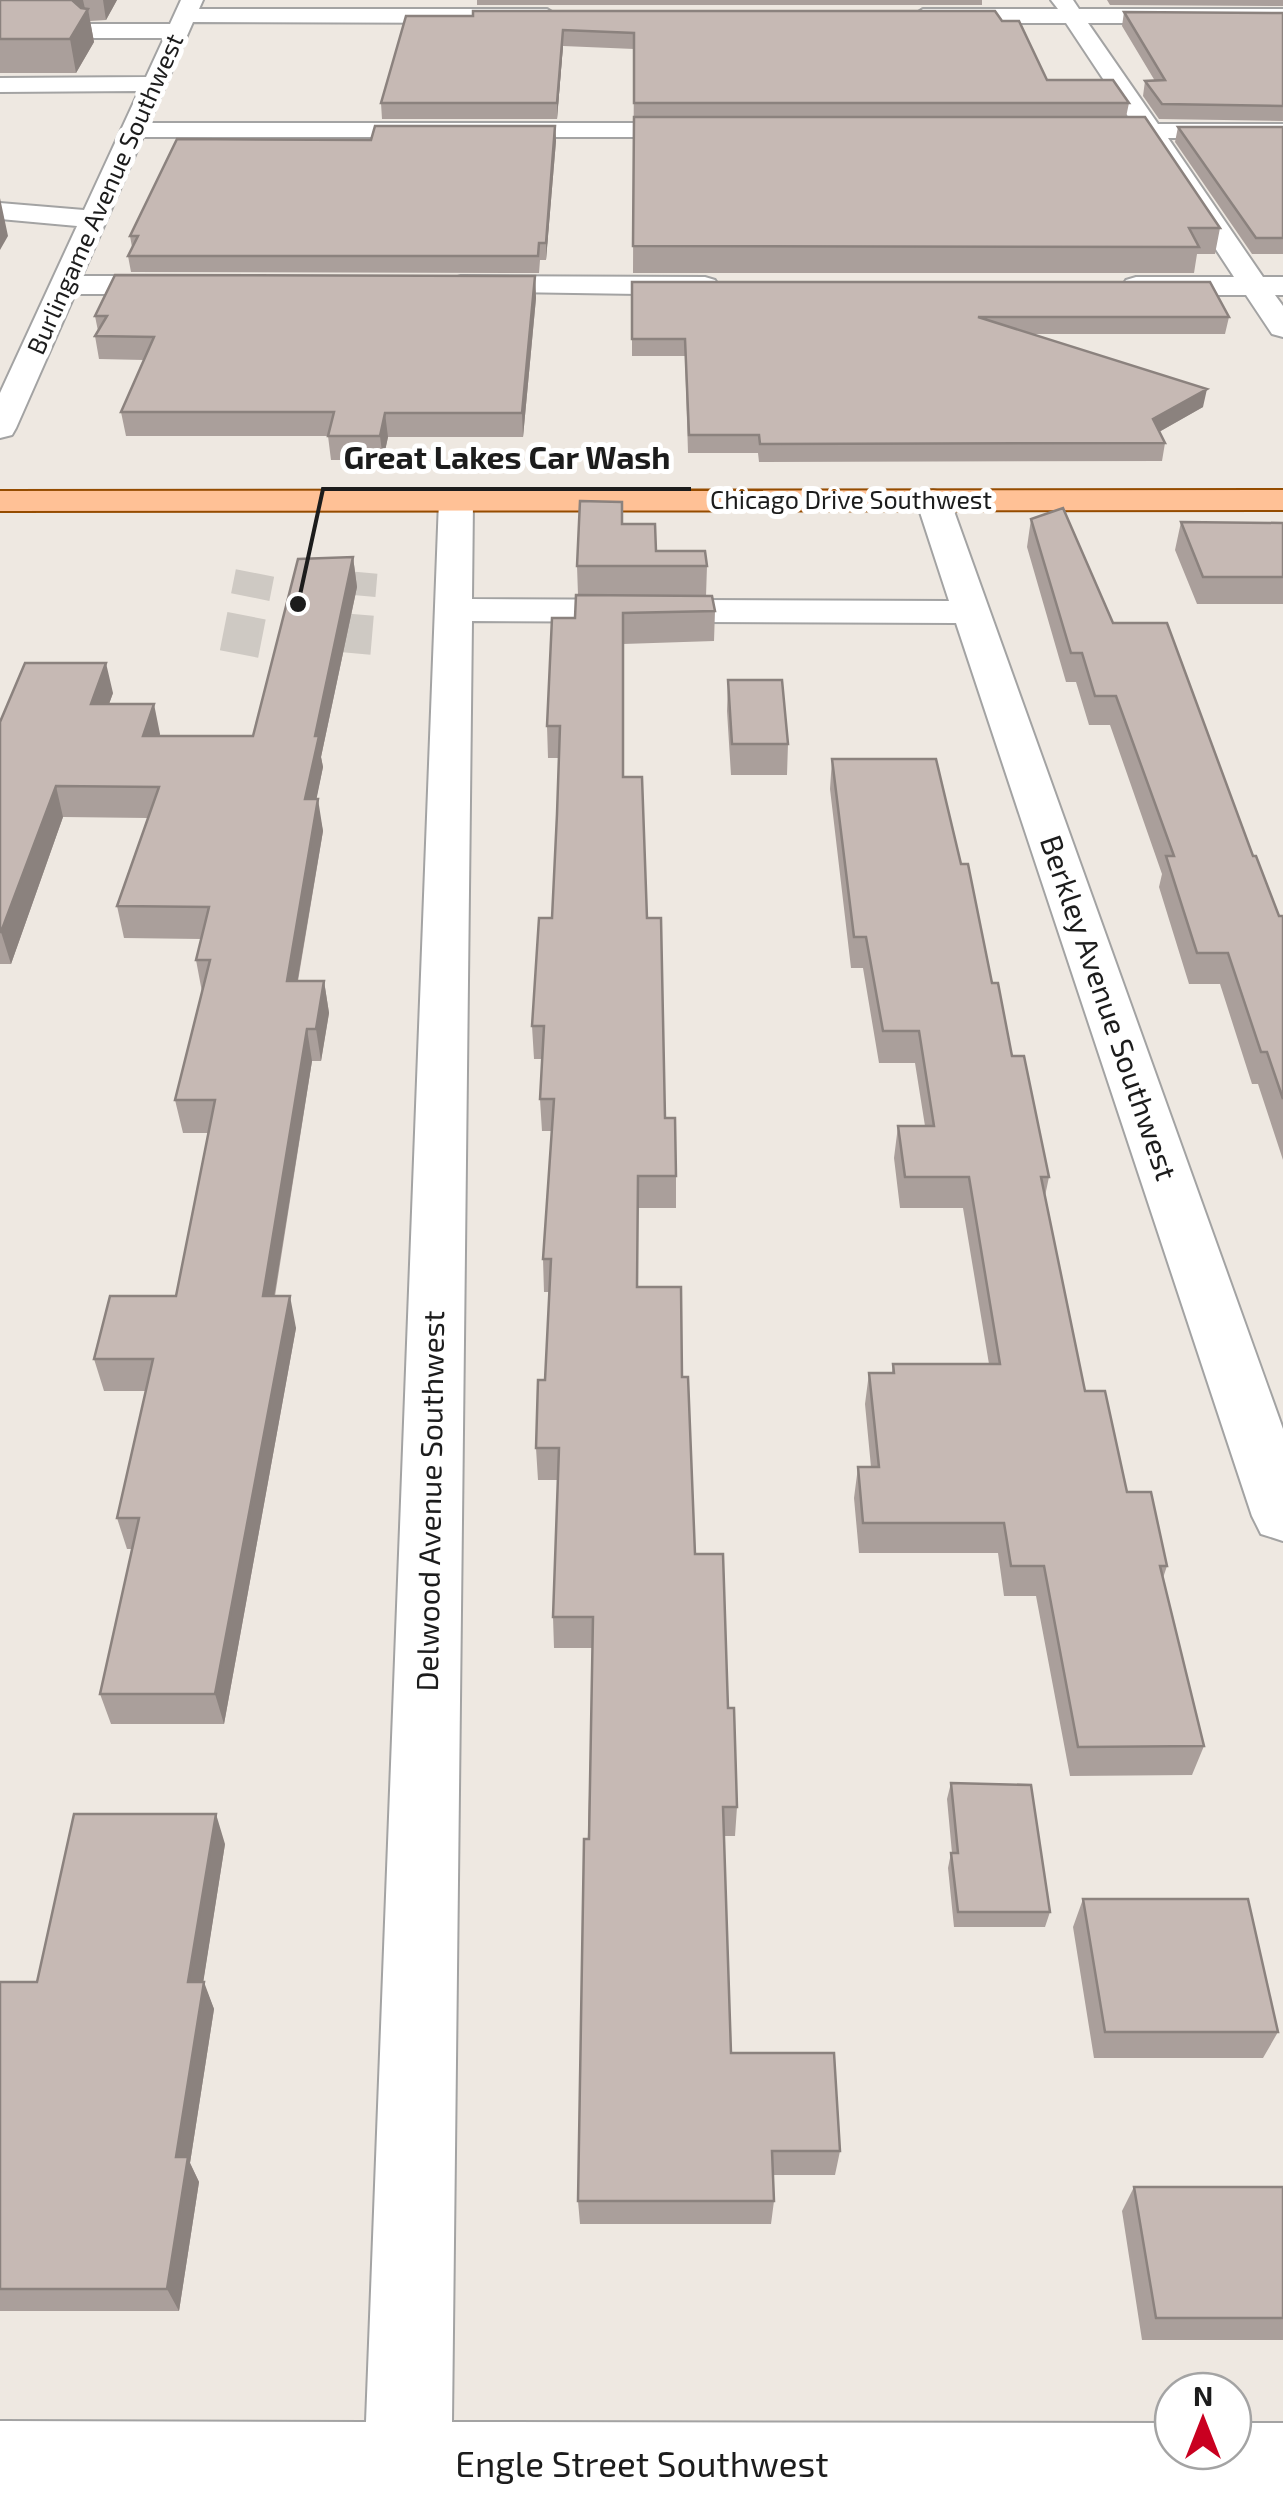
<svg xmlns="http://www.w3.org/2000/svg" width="1283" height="2501" font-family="'Exo 2',sans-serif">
<rect width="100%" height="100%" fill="#eee8e1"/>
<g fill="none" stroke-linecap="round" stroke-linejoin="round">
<path stroke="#cec9c3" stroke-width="39" stroke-dasharray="39 19" stroke-linecap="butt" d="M 351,653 L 358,572
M 239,654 L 255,573"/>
<g stroke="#a3a3a3" stroke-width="4">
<path id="minor" d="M 181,0 L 203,0 L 199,9 L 547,9 L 558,16 L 547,23 L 193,22 L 149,123 L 710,123 L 722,130 L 710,137 L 143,137 L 82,276 L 185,276 L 195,279 L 199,285 L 195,291 L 185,294 L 75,294 L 16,428 L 12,435 L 0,438 L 0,393 L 77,226 L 0,219 L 0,203 L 84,210 L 139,91 L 0,92 L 0,78 L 146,77 L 164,38 L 89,38 L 78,31 L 89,24 L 170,24 Z
M 1051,0 L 1073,0 L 1079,9 L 1283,9 L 1283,23 L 1088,23 L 1158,124 L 1283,124 L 1283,138 L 1168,138 L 1263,277 L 1283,277 L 1283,295 L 1275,295 L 1283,306 L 1283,337 L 1272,334 L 1246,295 L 1136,295 L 1126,292 L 1122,286 L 1126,280 L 1136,277 L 1234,277 L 1143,138 L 1081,138 L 1069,131 L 1081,124 L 1133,124 L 1066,23 L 923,23 L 912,16 L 923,9 L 1058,9 Z
M 461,276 L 705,277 L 715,280 L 719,286 L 715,292 L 705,295 L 451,291 L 447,285 L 451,279 Z
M 933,490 L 945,493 L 950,500 L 1283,1429 L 1283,1541 L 1261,1534 L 1252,1516 L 956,623 L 472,621 L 452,2422 L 1173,2423 L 1173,2451 L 1233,2451 L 1233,2423 L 1283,2423 L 1283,2501 L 0,2501 L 0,2421 L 366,2422 L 439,501 L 444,494 L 456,491 L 468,494 L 473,501 L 472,599 L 949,601 L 916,500 L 921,493 Z"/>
</g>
<g stroke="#954c00" stroke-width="4">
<path id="major" d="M 1283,490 L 1283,510 L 0,511 L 0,491 Z"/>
</g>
<use href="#minor" fill="#fff" fill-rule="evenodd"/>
<use href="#major" fill="#ffc196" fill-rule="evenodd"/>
</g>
<path fill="#aa9f9b" d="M 0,0 L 117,0 L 106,20 L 90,21 L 94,42 L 76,73 L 0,73 Z
M 477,0 L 982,0 L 982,5 L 477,5 Z
M 1107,0 L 1283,0 L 1283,6 L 1110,5 Z
M 1124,12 L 1283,13 L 1283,121 L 1159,119 L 1143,96 L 1145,81 L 1155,81 L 1122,26 Z
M 406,16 L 1002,21 L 1047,80 L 1129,103 L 1126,117 L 1220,228 L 1215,254 L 1197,254 L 1194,273 L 633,273 L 634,49 L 563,46 L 557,119 L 382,119 L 381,103 Z
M 555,126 L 556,141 L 546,260 L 540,260 L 539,273 L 131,272 L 128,256 L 132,247 L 130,236 L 371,140 Z
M 1178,127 L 1283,127 L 1283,254 L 1252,254 L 1175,142 Z
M 535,276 L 536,298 L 523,437 L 388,437 L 383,460 L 331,460 L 328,436 L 126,436 L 121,412 L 144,360 L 99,359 L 95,336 L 98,331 L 95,316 Z
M 632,282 L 1229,317 L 1225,334 L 1031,334 L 1203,407 L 1159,432 L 1165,443 L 1162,461 L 759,462 L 758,453 L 688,453 L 685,356 L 632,356 Z
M 1031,519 L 1113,623 L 1253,856 L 1279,916 L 1283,916 L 1283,1160 L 1258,1084 L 1252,1084 L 1220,984 L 1189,984 L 1159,887 L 1162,874 L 1110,725 L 1089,725 L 1076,682 L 1066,682 L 1027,547 Z
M 1181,522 L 1283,523 L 1283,604 L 1197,604 L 1175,550 Z
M 622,524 L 656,551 L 707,566 L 706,596 L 715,611 L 714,641 L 623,644 L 623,777 L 647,918 L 665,1118 L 676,1176 L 676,1208 L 638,1208 L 638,1287 L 682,1377 L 695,1554 L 728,1708 L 737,1807 L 735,1836 L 724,1836 L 731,2053 L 840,2151 L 835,2175 L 773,2175 L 774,2201 L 771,2224 L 580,2224 L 578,2201 L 593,1648 L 554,1648 L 553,1617 L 558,1480 L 538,1480 L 536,1448 L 545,1380 L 549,1292 L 544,1292 L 543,1259 L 552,1131 L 542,1131 L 540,1099 L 542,1059 L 534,1059 L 532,1026 L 552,918 L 559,758 L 548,758 L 547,726 L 575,618 L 578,595 L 577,566 Z
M 353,557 L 357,587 L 321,757 L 323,767 L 316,799 L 323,831 L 298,981 L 324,981 L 329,1013 L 321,1061 L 312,1061 L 275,1296 L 296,1328 L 224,1724 L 111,1724 L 100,1694 L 132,1549 L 127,1549 L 117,1518 L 146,1391 L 104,1391 L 94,1359 L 176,1296 L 208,1133 L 183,1133 L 175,1100 L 202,992 L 196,960 L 201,939 L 124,938 L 117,906 L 148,818 L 63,817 L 11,964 L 0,964 L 0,722 L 113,693 L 109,704 L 160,734 L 159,736 L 253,736 Z
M 728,680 L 788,744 L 787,775 L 731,775 L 727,711 Z
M 832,759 L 961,864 L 1012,1056 L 1049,1177 L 1045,1196 L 1085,1391 L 1127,1492 L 1167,1566 L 1163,1578 L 1204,1746 L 1192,1775 L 1070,1776 L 1036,1596 L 1004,1596 L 998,1553 L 859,1553 L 854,1498 L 858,1467 L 871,1467 L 865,1404 L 869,1373 L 892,1373 L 893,1364 L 989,1364 L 963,1208 L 900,1208 L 894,1158 L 898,1126 L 925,1126 L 915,1063 L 879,1063 L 863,968 L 851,968 L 830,789 Z
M 951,1783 L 1050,1912 L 1045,1927 L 954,1927 L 948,1868 L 951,1853 L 952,1853 L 947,1799 Z
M 225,1844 L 203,1982 L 214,2009 L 190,2163 L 199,2182 L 179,2311 L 0,2311 L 0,1982 L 37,1982 Z
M 1083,1899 L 1278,2032 L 1263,2058 L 1094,2058 L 1073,1927 Z
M 1134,2187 L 1283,2187 L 1283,2340 L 1142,2340 L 1122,2211 Z"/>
<path fill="#8b827e" d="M 69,0 L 83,0 L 86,13 L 88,9 L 94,42 L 76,73 L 70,39 Z
M 103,0 L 117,0 L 106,20 Z
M 563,30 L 563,46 L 557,119 L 557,103 Z
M 555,126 L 556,141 L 546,260 L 546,243 Z
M 0,198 L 8,236 L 0,250 Z
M 535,276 L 536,298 L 523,437 L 522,413 Z
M 1207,389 L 1203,407 L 1150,437 L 1153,419 Z
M 385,413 L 388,437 L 383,460 L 380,436 Z
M 353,557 L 357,587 L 321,757 L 323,767 L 310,831 L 305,799 L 315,736 Z
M 106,663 L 113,693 L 98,734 L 91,704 Z
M 154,704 L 160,734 L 149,767 L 143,736 Z
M 56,786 L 63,817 L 11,964 L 1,932 Z
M 318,799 L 323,831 L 292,1013 L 287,981 Z
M 324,981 L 329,1013 L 321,1061 L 316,1029 Z
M 307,1029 L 312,1061 L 269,1328 L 263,1296 Z
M 290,1296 L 296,1328 L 224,1724 L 215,1694 Z
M 216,1814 L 225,1844 L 199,2009 L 188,1982 Z
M 204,1982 L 214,2009 L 190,2163 L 199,2182 L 179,2311 L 167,2289 L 176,2157 Z"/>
<path fill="#c6b9b4" stroke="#8b827e" stroke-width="2.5" d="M 0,0 L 72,0 L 81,8 L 88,9 L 70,39 L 0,39 Z
M 473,11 L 995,11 L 1002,21 L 1019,21 L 1047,80 L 1113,80 L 1129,103 L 634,103 L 634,33 L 563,30 L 557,103 L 381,103 L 406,16 L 473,16 Z
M 1124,12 L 1283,13 L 1283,106 L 1162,104 L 1145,81 L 1165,80 Z
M 634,117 L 1145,117 L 1220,228 L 1189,228 L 1199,247 L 633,246 Z
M 375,126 L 555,126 L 546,243 L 539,243 L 538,256 L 128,256 L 138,236 L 130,236 L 177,139 L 371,140 Z
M 1178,127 L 1283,127 L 1283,238 L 1256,238 Z
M 115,275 L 535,276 L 522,413 L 385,413 L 380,436 L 328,436 L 334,412 L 121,412 L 154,337 L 95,336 L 107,316 L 95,316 Z
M 632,282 L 1210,282 L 1229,317 L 978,317 L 1207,389 L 1153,419 L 1165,443 L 760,444 L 759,435 L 689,435 L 685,339 L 632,339 Z
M 580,501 L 622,502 L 622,524 L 655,524 L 656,551 L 705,551 L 707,566 L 577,566 Z
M 1063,508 L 1113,623 L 1167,623 L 1253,856 L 1256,856 L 1279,916 L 1283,916 L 1283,1099 L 1267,1052 L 1261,1052 L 1228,953 L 1197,953 L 1166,856 L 1174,856 L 1116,696 L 1095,696 L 1082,653 L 1071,653 L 1031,519 Z
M 1181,522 L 1283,523 L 1283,577 L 1203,577 Z
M 353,557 L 315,736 L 319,736 L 305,799 L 318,799 L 287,981 L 324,981 L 316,1029 L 307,1029 L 263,1296 L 290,1296 L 215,1694 L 100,1694 L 139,1518 L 117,1518 L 153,1359 L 94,1359 L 110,1296 L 176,1296 L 215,1100 L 175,1100 L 210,960 L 196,960 L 209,907 L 117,906 L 159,787 L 56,786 L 1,932 L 0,932 L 0,722 L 25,663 L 106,663 L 91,704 L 154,704 L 143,736 L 253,736 L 298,559 Z
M 576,595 L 712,596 L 715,611 L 623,613 L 623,777 L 642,777 L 647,918 L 661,918 L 665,1118 L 675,1118 L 676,1176 L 638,1176 L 637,1287 L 681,1287 L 682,1377 L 688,1377 L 695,1554 L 723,1554 L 728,1708 L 734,1708 L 737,1807 L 723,1807 L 731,2053 L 834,2053 L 840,2151 L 772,2151 L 774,2201 L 578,2201 L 584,1839 L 589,1839 L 593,1617 L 553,1617 L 559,1448 L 536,1448 L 538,1380 L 545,1380 L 551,1259 L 543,1259 L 554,1099 L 540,1099 L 544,1026 L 532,1026 L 539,918 L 552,918 L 557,814 L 560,726 L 547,726 L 552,618 L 575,618 Z
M 728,680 L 782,680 L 788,744 L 732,744 Z
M 832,759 L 936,759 L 961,864 L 968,864 L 992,983 L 998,983 L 1012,1056 L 1024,1056 L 1049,1177 L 1041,1177 L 1085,1391 L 1105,1391 L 1127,1492 L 1151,1492 L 1167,1566 L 1160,1566 L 1204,1746 L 1078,1747 L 1044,1566 L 1011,1566 L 1004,1523 L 863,1523 L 858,1467 L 879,1467 L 869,1373 L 894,1373 L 893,1364 L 1000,1364 L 969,1177 L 905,1177 L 898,1126 L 934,1126 L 919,1031 L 883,1031 L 866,937 L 854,937 Z
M 951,1783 L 1031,1785 L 1050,1912 L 958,1912 L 951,1853 L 958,1853 Z
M 74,1814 L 216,1814 L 188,1982 L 204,1982 L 176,2157 L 188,2157 L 167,2289 L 0,2289 L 0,1982 L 37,1982 Z
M 1083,1899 L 1248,1899 L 1278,2032 L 1105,2032 Z
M 1134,2187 L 1283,2187 L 1283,2318 L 1156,2318 Z"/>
<g text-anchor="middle" stroke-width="10" stroke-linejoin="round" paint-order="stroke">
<g font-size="25" fill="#1c1c1c" stroke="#fff">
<text transform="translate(105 194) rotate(-66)" y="9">Burlingame Avenue Southwest</text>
<text x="851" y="509">Chicago Drive Southwest</text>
</g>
<g font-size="30" fill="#1c1c1c" stroke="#fff">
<text transform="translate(1108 1008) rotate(71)" y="10">Berkley Avenue Southwest</text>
<text transform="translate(431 1501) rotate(-89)" y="10">Delwood Avenue Southwest</text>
</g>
<g font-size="35" fill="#1c1c1c" stroke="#fff">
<text x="642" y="2477">Engle Street Southwest</text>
</g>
</g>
<path fill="none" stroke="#1c1c1c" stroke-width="4" d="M298 604L323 489H691"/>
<circle fill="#1c1c1c" stroke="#fff" stroke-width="4" cx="298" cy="604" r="10"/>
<g font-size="32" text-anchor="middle" font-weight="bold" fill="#1c1c1c" stroke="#fff" stroke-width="10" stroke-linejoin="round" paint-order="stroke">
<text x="507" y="469">Great Lakes Car Wash</text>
</g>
<g transform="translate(1203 2421)"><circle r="48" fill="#ffffff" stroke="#a4a4a4" stroke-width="2.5"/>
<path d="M0-8L18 38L0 25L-18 38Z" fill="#c90020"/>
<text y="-15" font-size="28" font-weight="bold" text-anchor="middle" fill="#1c1c1c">N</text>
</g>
</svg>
